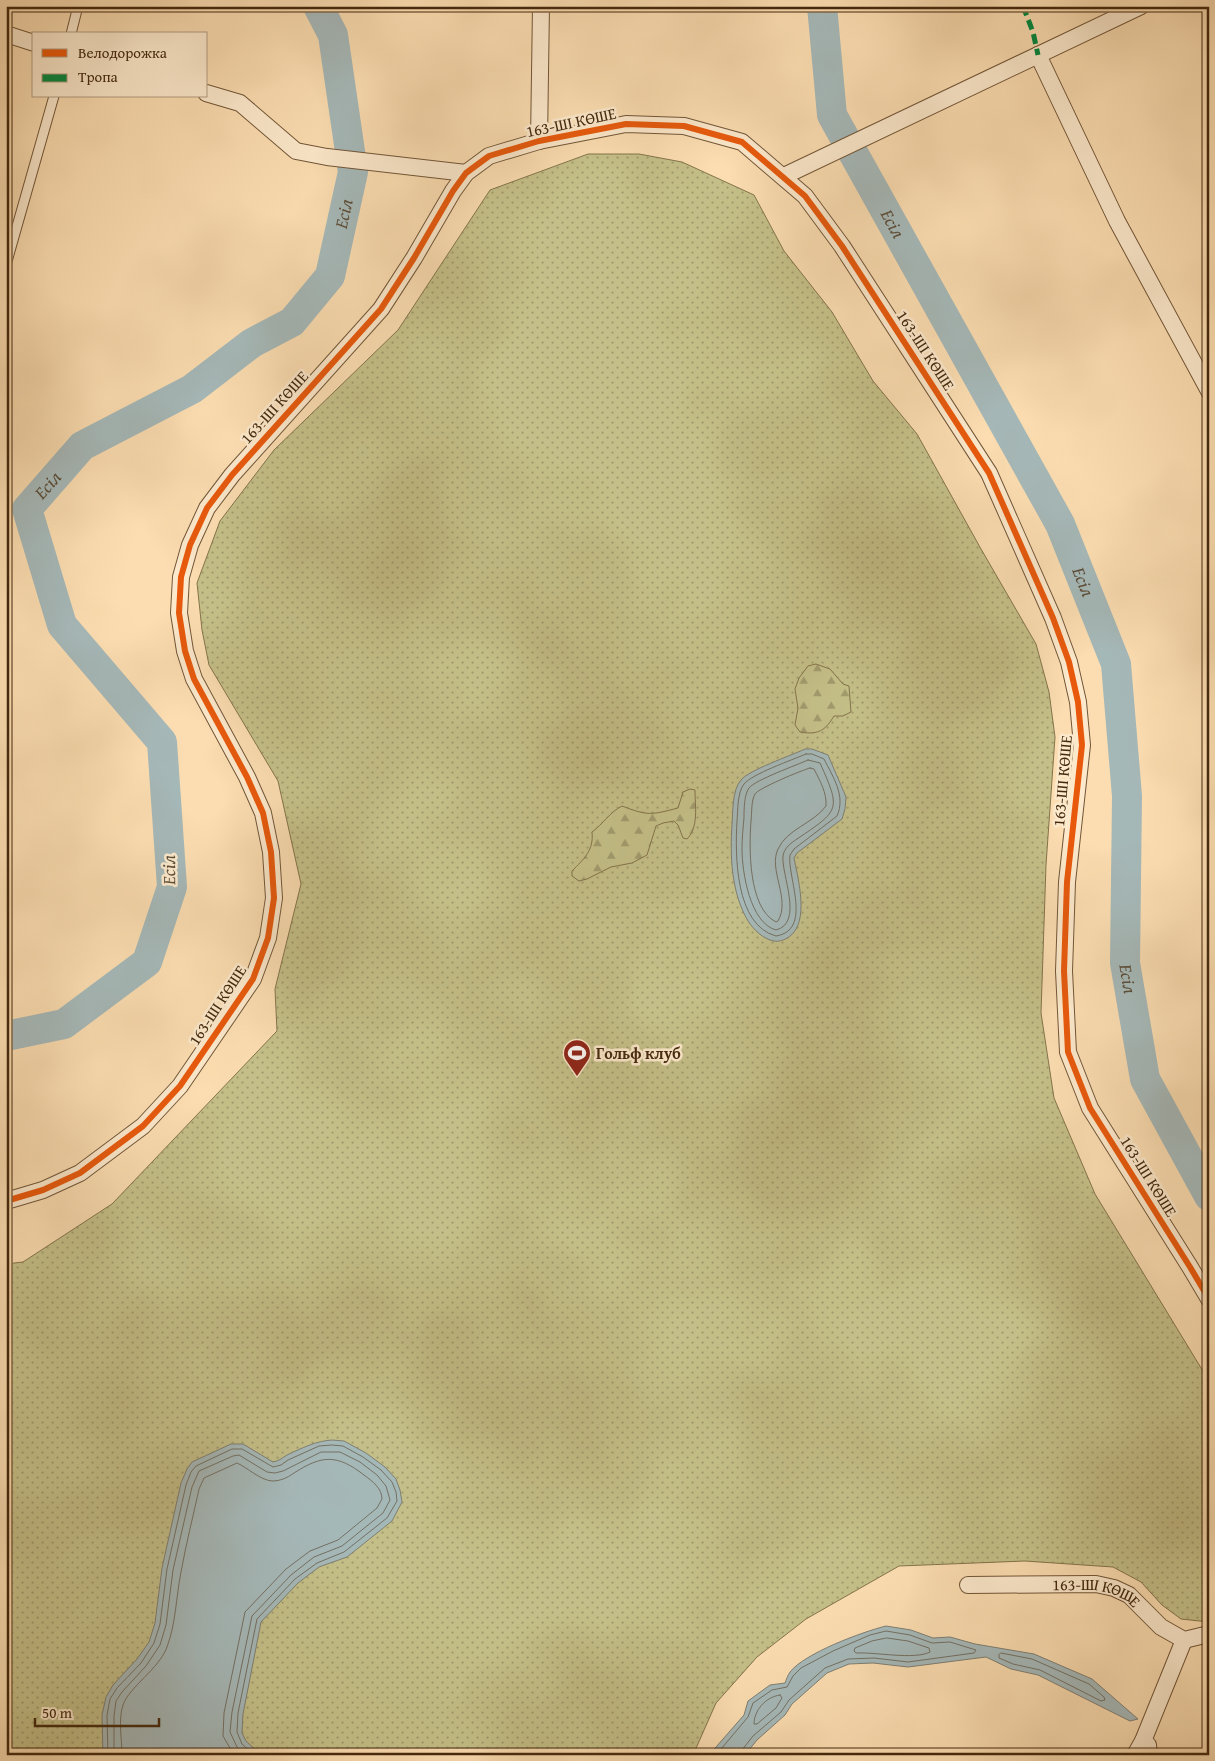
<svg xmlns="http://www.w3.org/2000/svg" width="1215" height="1761" font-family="'Gentium Book Plus',serif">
<defs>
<pattern id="grass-dots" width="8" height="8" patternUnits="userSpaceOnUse" patternTransform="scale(1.25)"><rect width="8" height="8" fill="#c4bf88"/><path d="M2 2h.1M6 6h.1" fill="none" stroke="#a19b6e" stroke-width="1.8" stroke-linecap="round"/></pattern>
<pattern id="forest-firs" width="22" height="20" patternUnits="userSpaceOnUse" patternTransform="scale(1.25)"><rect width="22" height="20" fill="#c4bf88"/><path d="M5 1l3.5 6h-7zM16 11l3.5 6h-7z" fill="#a19b6e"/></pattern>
</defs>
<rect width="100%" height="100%" fill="#fbddb1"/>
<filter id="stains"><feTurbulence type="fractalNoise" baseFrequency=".004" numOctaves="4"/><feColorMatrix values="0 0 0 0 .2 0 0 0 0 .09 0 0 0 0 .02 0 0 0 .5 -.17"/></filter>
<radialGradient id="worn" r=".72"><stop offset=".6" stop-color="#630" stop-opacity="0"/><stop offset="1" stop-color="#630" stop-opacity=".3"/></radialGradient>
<path fill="url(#grass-dots)" stroke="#84744b" d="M 588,154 L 639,154 L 682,162 L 754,195 L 784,251 L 832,312 L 873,381 L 917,434 L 981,549 L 1036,644 L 1049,692 L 1055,737 L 1046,865 L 1041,1013 L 1054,1098 L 1095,1194 L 1209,1381 L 1209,1622 L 1181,1619 L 1162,1605 L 1141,1582 L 1113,1567 L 1025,1561 L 899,1566 L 806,1619 L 757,1657 L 716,1703 L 693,1755 L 6,1755 L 6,1264 L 23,1262 L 112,1204 L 277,1031 L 275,989 L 301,884 L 278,781 L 209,665 L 202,630 L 197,583 L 220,521 L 274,450 L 398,330 L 490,190 Z"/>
<path fill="url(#forest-firs)" stroke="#84744b" d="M 816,664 L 830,669 L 843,684 L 849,686 L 851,712 L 843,716 L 834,716 C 825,731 818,735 800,732 L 795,725 L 798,708 L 795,689 L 799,678 L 808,666 Z
M 690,789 L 695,790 C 695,806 699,827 687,839 L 683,838 L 678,825 L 674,821 L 663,823 L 656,826 L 647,855 L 632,863 L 611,867 L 587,879 L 579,881 L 572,876 L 572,871 C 584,859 594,850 592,832 C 603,824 610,812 622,806 C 648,816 651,815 678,808 L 683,792 Z"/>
<path fill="#a5b8b8" stroke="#7e7f74" d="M 805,749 L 812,749 L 828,755 L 846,797 L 845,809 L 842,819 L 797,853 L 794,858 C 798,879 810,922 789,937 C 784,940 779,942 774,941 C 763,939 754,930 748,921 C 731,892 730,856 732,824 C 733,812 732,790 741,780 C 749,770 790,756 805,749 Z
M 332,1440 L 344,1441 L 366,1453 L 385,1467 L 396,1479 L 400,1490 L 402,1502 L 392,1521 L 347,1557 L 319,1567 L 298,1583 L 261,1622 L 243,1714 L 242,1733 L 246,1741 L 261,1755 L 103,1755 L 102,1715 L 106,1697 L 113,1685 L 137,1659 L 149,1642 L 155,1623 L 162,1568 L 181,1483 L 187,1469 L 192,1462 L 231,1444 L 243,1444 L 273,1462 C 279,1461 282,1458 287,1455 C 302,1448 316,1441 332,1440 Z
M 886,1626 L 911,1630 L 933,1638 L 950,1637 L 975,1644 L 1034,1654 L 1092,1679 L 1138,1719 L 1130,1721 L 1038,1675 L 1011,1669 L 986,1657 L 908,1667 L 873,1663 L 849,1664 L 827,1673 L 792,1704 L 785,1715 L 757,1740 L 745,1755 L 709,1755 L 744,1715 L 748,1701 L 770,1685 L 785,1683 C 786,1680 788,1675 790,1672 C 805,1653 862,1632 886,1626 Z"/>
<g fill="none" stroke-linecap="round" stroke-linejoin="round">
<path stroke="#747063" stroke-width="1" d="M 806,754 L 812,754 L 824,759 C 833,777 846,796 837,816 L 794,849 L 790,855 C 787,877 813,930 776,936 C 735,925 735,855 737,821 C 738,811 737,793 744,784 C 752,774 792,760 806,754 Z
M 808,760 L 820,763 C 841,810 840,810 797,839 C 791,843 784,848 783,856 C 781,874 804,923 776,930 C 750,923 742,872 742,849 C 742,839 743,828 744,818 C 744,810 744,795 749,788 C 755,780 797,765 808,760 Z
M 810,768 L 814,769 C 820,781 827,793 826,806 C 814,823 787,829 778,849 C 768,870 791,899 778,921 L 776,922 C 748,908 749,847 751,821 C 752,813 751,801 755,794 C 757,789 802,770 810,768 Z
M 887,1638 L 908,1641 L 929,1648 L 930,1652 C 914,1660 876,1652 856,1653 L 854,1651 L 855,1648 L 872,1641 Z
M 1001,1653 L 1032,1659 L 1089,1684 L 1104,1697 L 1105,1700 L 1101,1701 L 1040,1670 L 1013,1664 L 999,1658 L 999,1655 Z
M 780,1695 L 782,1698 L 776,1708 L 757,1724 L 754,1724 C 754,1711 765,1697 780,1695 Z
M 108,1755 L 107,1715 L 110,1699 L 117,1688 L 141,1663 L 154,1643 L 160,1624 L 167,1569 L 186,1485 L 191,1472 L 196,1466 L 232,1449 L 242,1449 L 273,1467 L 281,1465 L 288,1460 L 319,1446 L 332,1445 L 343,1446 L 363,1457 L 381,1470 L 392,1482 L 396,1492 L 397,1501 L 387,1518 L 344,1552 L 317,1563 L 295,1579 L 257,1619 L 238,1713 L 237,1732 L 242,1744 L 254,1755
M 114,1755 L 114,1716 L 116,1701 L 122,1692 L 146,1666 L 160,1645 L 166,1625 L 173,1570 L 192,1487 L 199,1471 L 233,1456 L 239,1455 L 267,1472 L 275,1473 L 283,1471 L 321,1452 L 340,1452 L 360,1462 L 377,1475 L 386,1486 L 390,1500 L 383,1513 L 342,1546 L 314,1557 L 291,1575 L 252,1616 L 232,1712 L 230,1732 L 237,1747 L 245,1755
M 122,1755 C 122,1739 118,1720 123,1705 C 129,1687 159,1669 167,1647 C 176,1623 176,1597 181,1572 C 186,1544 193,1517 199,1489 L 204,1478 L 237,1463 C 248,1468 260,1480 272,1481 C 280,1481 287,1478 294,1473 C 322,1455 337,1454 364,1475 C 372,1481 382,1488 382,1499 L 377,1508 L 338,1540 L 310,1551 L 286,1569 L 245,1612 L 224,1713 L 223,1736 L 234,1755
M 716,1755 L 748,1717 L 753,1703 L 772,1690 L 787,1687 L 793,1676 L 801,1668 L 833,1651 L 870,1635 L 886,1631 L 910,1635 L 932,1643 L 950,1642 L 976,1650 L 974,1653 L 908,1662 L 874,1658 L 848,1659 L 825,1668 L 789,1700 L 781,1712 L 753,1736 L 742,1750 L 741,1755"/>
<g stroke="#a5b8b8" stroke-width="30">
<path id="s1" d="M 822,6 L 832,115 L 1060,524 L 1116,664 L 1127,796 L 1125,963 L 1145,1079 L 1209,1196"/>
<path id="s2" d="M 6,1036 L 64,1024 L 147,962 L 172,887 L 162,742 L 62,625 L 27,509 L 82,446 L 192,389 L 252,343 L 292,322 L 330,276 L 353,172 L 333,35 L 318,6"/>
</g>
<g stroke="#725637" stroke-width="11">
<path id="lane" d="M 71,34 L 78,6
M 6,265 L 54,96"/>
</g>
<g stroke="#725637" stroke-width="18">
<g id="street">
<path d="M 6,34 L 34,43"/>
<path d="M 1038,55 L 1117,221 L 1209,391"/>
<path d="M 206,93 L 240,103 L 296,151 L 327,157 L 466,173"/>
<path d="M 539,141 L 541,6"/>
<path d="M 784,176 L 1141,6"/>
<path d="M 6,1201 L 43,1190 L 80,1173 L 143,1126 L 180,1086 L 253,979 L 268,938 L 274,898 L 271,852 L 263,813 L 247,777 L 194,679 L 185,651 L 179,613 L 181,577 L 190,545 L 207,508 L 232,475 L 381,309 L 414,258 L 453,191 L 466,173 L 489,156 L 539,141 L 626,124 L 684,126 L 742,142 L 805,196 L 842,246 L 989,473 L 1053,618 L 1069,662 L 1078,702 L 1082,745 L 1067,882 L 1064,971 L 1068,1052 L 1090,1108 L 1190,1267 L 1209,1299"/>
<path id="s3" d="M 968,1585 L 1096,1584 L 1114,1588 L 1129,1595 L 1161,1627 L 1184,1640 L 1209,1634"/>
<path d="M 1143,1741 L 1184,1640"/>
<path d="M 1135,1755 L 1143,1741 L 1148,1745 L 1149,1755"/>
</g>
</g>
<use href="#lane" stroke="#fce9cc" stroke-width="9"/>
<use href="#street" stroke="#fce9cc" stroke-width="16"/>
<path stroke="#00873e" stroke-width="5" stroke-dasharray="10 5" stroke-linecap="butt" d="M 1023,6 L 1033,32 L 1038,55"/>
<g stroke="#fce9cc" stroke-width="9">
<path id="cycleway" d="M 6,1201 L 43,1190 L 80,1173 L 143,1126 L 180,1086 L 253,979 L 268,938 L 274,898 L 271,852 L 263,813 L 247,777 L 194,679 L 185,651 L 179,613 L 181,577 L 190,545 L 207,508 L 232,475 L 381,309 L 414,258 L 453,191 L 466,173 L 489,156 L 539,141 L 626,124 L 684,126 L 742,142 L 805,196 L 842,246 L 989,473 L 1053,618 L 1069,662 L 1078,702 L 1082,745 L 1067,882 L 1064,971 L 1068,1052 L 1090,1108 L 1190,1267 L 1209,1299"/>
</g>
<use href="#cycleway" stroke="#e8590c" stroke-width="6"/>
</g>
<defs>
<g id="stadium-pin" transform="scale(1.4375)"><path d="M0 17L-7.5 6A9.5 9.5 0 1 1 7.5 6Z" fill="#8f2418" stroke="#fce9cc"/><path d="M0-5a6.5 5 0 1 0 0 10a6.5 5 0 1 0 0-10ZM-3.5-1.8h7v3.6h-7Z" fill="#fff"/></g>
</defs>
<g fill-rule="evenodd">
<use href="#stadium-pin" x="577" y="1053"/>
</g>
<g text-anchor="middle" stroke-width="5" stroke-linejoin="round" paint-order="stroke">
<g font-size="16" fill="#44290e" stroke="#fce9cc">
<text transform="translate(571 122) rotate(-12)" y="6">163-ШІ КӨШЕ</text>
<text transform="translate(926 350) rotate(57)" y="6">163-ШІ КӨШЕ</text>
<text transform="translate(274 407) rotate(-48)" y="6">163-ШІ КӨШЕ</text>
<text transform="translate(1062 781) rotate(-85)" y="6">163-ШІ КӨШЕ</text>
<text transform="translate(217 1005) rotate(-57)" y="6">163-ШІ КӨШЕ</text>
<text transform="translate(1149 1176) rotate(58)" y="6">163-ШІ КӨШЕ</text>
<text dy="6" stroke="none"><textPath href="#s3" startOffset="130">163-ШІ КӨШЕ</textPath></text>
</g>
<g font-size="16" font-weight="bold" fill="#44290e" stroke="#fce9cc" text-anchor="start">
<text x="596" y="1059">Гольф клуб</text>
</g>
<g font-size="18" font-style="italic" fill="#5c4d38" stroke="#fce9cc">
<text dy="6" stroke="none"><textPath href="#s2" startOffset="1114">Есіл</textPath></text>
<text dy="6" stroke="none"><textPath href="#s1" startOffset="234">Есіл</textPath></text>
<text dy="6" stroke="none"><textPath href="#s2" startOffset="694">Есіл</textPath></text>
<text dy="6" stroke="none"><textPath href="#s1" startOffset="640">Есіл</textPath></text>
<text transform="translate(169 870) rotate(-91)" y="6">Есіл</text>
<text dy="6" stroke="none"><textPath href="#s1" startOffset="1044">Есіл</textPath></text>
</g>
</g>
<rect width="1215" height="1761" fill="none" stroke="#fbddb1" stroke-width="25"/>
<rect x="8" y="8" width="1200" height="1746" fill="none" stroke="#44290e" stroke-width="2.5"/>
<rect x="12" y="12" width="1190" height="1736" fill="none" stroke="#44290e"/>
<rect x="32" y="32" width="175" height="65" fill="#fce9cc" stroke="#b29c80"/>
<rect x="42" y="49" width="25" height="8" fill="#e8590c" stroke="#b29c80"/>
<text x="78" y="58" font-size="15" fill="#44290e">Велодорожка</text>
<rect x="42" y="74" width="25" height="8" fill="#00873e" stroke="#b29c80"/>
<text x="78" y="82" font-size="15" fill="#44290e">Тропа</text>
<path d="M35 1718v8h124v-8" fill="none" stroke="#44290e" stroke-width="2.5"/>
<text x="42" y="1718" font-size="15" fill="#44290e" stroke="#fce9cc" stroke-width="4" paint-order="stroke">50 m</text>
<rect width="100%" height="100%" filter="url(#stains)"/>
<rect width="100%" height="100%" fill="url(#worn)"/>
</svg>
